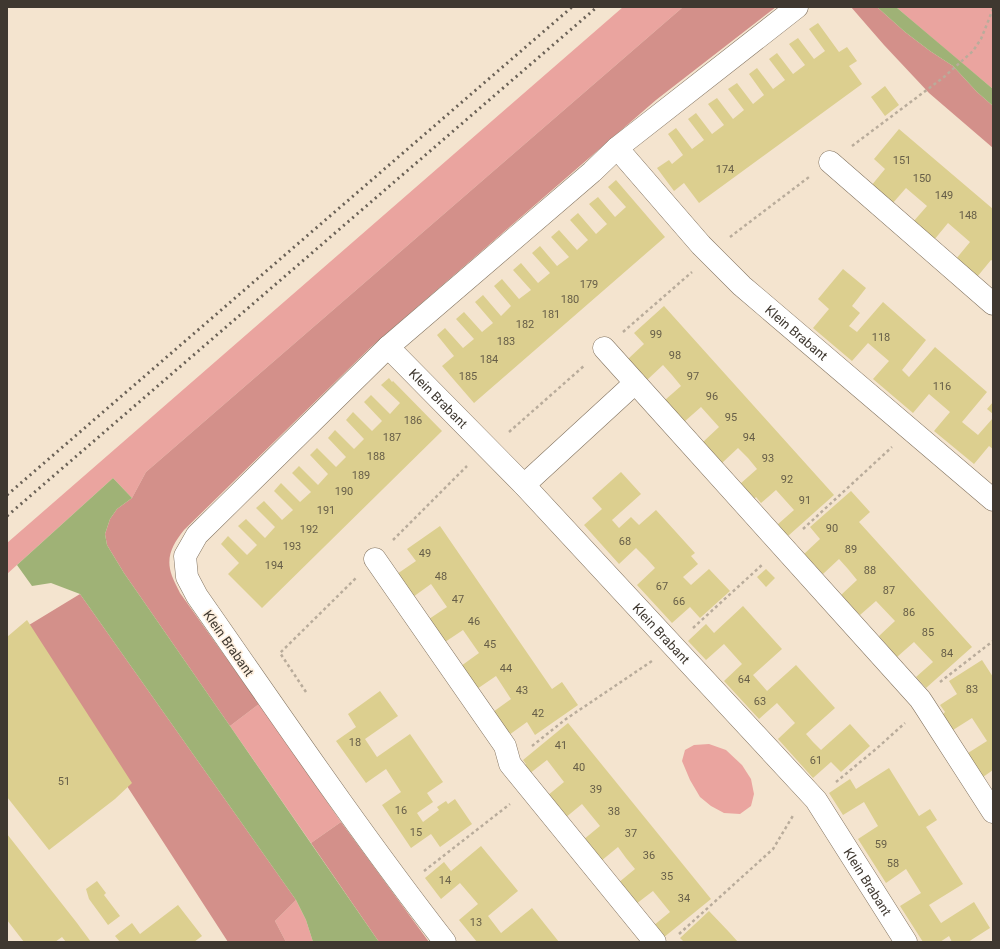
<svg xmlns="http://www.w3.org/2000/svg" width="1000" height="949" font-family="Roboto,sans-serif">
<rect width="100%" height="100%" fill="#f4e4cf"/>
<path fill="#eaa49f" d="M 623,7 L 683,7 L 146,472 L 132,498 L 113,478 L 7,574 L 7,543 Z
M 896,7 L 993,7 L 993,89 C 960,62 928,34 896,7 Z
M 259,704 L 341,822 L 311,843 L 230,726 Z
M 709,744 L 726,750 L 742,765 L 751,779 L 754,794 L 751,806 L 740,814 L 724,813 L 711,806 L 700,797 L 690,780 L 682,761 L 685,750 L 694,745 Z
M 296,900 L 306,920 L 313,942 L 286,942 L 275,921 Z"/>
<path fill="#d3908a" d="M 683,7 L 776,7 L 656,100 L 371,347 L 184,530 C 173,544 165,557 172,576 C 174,581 177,587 180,593 L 259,704 L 230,726 L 124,573 L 107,545 L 105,534 L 110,519 L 117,509 L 132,498 L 146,472 Z
M 851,7 L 877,7 L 905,32 L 930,51 L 953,66 L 977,92 L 993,106 L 993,148 L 929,93 L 884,45 Z
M 80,594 L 296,900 L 275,921 L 286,942 L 228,942 L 44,658 L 29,625 Z
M 341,822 L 429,942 L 379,942 L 311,843 Z"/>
<path fill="#9fb276" d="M 877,7 L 896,7 L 993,89 L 993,106 L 977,92 L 953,66 L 930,51 L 905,32 Z
M 113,478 L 132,498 L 117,509 L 110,519 L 105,534 L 107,545 L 124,573 L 230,726 L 379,942 L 313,942 L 306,920 L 296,900 L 80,594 L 51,583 L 32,586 L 17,565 Z"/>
<path fill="#dccf8f" d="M 818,23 L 839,52 L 847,47 L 857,61 L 849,66 L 862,84 L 699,203 L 684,183 L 674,191 L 657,168 L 669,160 L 672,164 L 683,155 L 668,134 L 676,128 L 692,149 L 704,140 L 688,119 L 696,113 L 712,134 L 724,125 L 708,104 L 717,98 L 733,119 L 744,110 L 728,89 L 737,83 L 753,104 L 764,95 L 749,74 L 757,68 L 773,89 L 785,80 L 769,59 L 777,53 L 793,74 L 805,65 L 789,44 L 798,38 L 814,59 L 825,51 L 809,29 Z
M 885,86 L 899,105 L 885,116 L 871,97 Z
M 899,129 L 993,209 L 993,261 L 991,260 L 977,277 L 956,259 L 970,242 L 948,223 L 934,240 L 913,222 L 927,206 L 906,188 L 892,204 L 871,186 L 885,169 L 874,159 Z
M 616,180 L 665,237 L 474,403 L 442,366 L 454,356 L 437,335 L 445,328 L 463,348 L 474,339 L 456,319 L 464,312 L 482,332 L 493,323 L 475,302 L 483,295 L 501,316 L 511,306 L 494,286 L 502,279 L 519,299 L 531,290 L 513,270 L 521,263 L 538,283 L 550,273 L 532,253 L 540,246 L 557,266 L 569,257 L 551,237 L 559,230 L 577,250 L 588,240 L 570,220 L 578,213 L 596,234 L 607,224 L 589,204 L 598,197 L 615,217 L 626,207 L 608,187 Z
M 843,269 L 866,288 L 852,306 L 860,313 L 849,326 L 857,332 L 883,302 L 926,340 L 902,370 L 909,377 L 935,347 L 987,392 L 962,422 L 978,435 L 993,418 L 993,449 L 989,446 L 974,464 L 934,431 L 950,412 L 929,394 L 913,413 L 873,379 L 889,361 L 868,343 L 852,361 L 813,328 L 829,309 L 818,299 Z
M 664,306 L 834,495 L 788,536 L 777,525 L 794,510 L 776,490 L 761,503 L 756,497 L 754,499 L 740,484 L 757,469 L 748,458 L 738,448 L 722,463 L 703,442 L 719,427 L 701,407 L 684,422 L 665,400 L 681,386 L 672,375 L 663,365 L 647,380 L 628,359 L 644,344 L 634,333 Z
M 389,378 L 392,382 L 393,381 L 442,431 L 262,608 L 228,574 L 239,563 L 221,544 L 228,536 L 247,555 L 257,545 L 238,526 L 246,519 L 265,538 L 275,527 L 256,508 L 264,501 L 282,520 L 293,510 L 274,491 L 281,483 L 300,502 L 311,492 L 292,473 L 299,466 L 318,485 L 328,474 L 310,455 L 317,448 L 336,467 L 346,457 L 328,438 L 335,430 L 354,449 L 364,439 L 346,420 L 353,412 L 372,431 L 382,421 L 364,402 L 371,395 L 390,414 L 400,403 L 381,385 Z
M 993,402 L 993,414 L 987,409 Z
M 621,472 L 641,494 L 612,520 L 619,528 L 631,517 L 639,525 L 656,510 L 695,553 L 691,556 L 698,564 L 683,577 L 691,585 L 709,569 L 730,591 L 700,618 L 690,607 L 672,623 L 637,585 L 655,568 L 646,558 L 636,548 L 619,564 L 584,525 L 602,509 L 592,498 Z
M 851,491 L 870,512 L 859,522 L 972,647 L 926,688 L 916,677 L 933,662 L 914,642 L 897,657 L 879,636 L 895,621 L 876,601 L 860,615 L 841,595 L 857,580 L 848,569 L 839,559 L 823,574 L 804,554 L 820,539 L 810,527 Z
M 440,526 L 552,689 L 562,682 L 578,705 L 535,735 L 527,722 L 509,735 L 493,712 L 511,699 L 496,676 L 477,689 L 461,666 L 479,653 L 463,630 L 445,642 L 429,619 L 447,607 L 431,584 L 413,597 L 397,574 L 416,561 L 407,549 Z
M 766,569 L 775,578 L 766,587 L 757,577 Z
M 743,606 L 782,649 L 753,675 L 767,691 L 796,665 L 835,708 L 806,734 L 813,742 L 821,750 L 850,724 L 870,746 L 841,772 L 831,762 L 813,778 L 778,739 L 795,723 L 777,703 L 759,719 L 724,681 L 742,664 L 724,644 L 706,660 L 688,641 L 706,624 L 714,633 Z
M 27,620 L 132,783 L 115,799 L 49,850 L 7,797 L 7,637 Z
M 982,660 L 993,677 L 993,770 L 983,777 L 968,753 L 987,741 L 972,718 L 953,730 L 943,714 L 945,712 L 940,705 L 957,694 L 949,681 Z
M 380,691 L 398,716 L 365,739 L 377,757 L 410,734 L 443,782 L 427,793 L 433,802 L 417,813 L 423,822 L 439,810 L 437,807 L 446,801 L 448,804 L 455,799 L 472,824 L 440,847 L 431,834 L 411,848 L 382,805 L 401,792 L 386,769 L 366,783 L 336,741 L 356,727 L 348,714 Z
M 568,723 L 711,899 L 663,938 L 653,926 L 670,912 L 653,891 L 636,904 L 618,883 L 635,869 L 626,858 L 618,847 L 601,861 L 583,840 L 600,826 L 582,804 L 565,818 L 547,796 L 564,782 L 547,760 L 529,774 L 523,766 L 526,764 L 523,760 Z
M 889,768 L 919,816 L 930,809 L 937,820 L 926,827 L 963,884 L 929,905 L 941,923 L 974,902 L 990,928 L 968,942 L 952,942 L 949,936 L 940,942 L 923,942 L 900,906 L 921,893 L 906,869 L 886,883 L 858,839 L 878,826 L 864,802 L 843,815 L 829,793 L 850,779 L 856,789 Z
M 7,834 L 77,923 L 91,942 L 66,942 L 62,937 L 55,942 L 24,942 L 7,920 Z
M 481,846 L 518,891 L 488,916 L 501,933 L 532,908 L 559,942 L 477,942 L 459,920 L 478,904 L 460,883 L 441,899 L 425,878 L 444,862 L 451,871 Z
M 97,881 L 106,893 L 104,895 L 120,916 L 108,925 L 89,899 L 86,889 Z
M 178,905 L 202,936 L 194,942 L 120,942 L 115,936 L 132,923 L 140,934 Z
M 709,911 L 729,932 L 738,942 L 684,942 L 680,938 Z"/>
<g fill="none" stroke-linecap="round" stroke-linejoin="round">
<g stroke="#827360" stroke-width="23">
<g id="minor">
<path id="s1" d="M 617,148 L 701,245 L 742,286 L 993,500"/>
<path d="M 830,162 L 993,304"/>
<path id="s2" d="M 388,347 L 524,485 L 816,800 L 906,942"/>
<path d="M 604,348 L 920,699 L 924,705 L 993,812"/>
<path d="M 524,485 L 635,383"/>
<path d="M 375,559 L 505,746 L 510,764 L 655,942"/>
<path d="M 445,942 C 358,830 278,712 197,596 L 187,577 L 185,556 L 197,535 L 388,347 L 592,172 L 617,148 L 797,7"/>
</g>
</g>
<path stroke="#b9ac9b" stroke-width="2.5" stroke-dasharray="3 3" stroke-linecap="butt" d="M 852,146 L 944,77 L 973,51 L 981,39 L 993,9
M 730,237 L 809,177
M 623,332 L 692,272
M 509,432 L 585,365
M 803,529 L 892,447
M 393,540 L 467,466
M 693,628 L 763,564
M 940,682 L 993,641
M 306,692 L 280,653 L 356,578
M 532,746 L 566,719 L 652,661
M 836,782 L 876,749 L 905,723
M 424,871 L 510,804
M 679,934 L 773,849 L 794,814"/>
<use href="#minor" stroke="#fff" stroke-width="22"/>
<path stroke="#6a6156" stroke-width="3" stroke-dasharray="2 4" stroke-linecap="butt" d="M 7,495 L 572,7
M 7,516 L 597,7"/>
</g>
<g text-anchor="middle" stroke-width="3.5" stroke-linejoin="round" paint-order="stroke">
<g font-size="11" fill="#665e48">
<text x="902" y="164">151</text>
<text x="725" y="173">174</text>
<text x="922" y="182">150</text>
<text x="944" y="199">149</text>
<text x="968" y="219">148</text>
<text x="589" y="288">179</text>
<text x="570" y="303">180</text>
<text x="551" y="318">181</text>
<text x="525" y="328">182</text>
<text x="656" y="338">99</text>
<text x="881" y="341">118</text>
<text x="506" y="345">183</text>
<text x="675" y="359">98</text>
<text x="489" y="363">184</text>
<text x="468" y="380">185</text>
<text x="693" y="380">97</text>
<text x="942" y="390">116</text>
<text x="712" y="400">96</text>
<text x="731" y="421">95</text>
<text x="413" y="424">186</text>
<text x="392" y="441">187</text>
<text x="749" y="441">94</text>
<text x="376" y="460">188</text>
<text x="768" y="462">93</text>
<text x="361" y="479">189</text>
<text x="787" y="483">92</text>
<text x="344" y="495">190</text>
<text x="805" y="504">91</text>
<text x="326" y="514">191</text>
<text x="832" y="532">90</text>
<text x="309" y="533">192</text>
<text x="625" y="545">68</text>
<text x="292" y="550">193</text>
<text x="851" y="553">89</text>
<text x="425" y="557">49</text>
<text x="274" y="569">194</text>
<text x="870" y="574">88</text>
<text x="441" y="580">48</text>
<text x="662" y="590">67</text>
<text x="889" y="594">87</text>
<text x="458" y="603">47</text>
<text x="679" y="605">66</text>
<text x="909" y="616">86</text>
<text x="474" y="625">46</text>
<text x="928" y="636">85</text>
<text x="490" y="648">45</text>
<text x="947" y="657">84</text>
<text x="506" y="672">44</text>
<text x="744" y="683">64</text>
<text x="972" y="693">83</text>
<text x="522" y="694">43</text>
<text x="760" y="705">63</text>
<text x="538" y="717">42</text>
<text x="355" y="746">18</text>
<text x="561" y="749">41</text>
<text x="816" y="764">61</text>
<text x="579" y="771">40</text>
<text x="64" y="785">51</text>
<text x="596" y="793">39</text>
<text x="401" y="814">16</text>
<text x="614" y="815">38</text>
<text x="416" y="836">15</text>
<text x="631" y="837">37</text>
<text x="881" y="848">59</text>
<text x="649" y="859">36</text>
<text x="893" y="867">58</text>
<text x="667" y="880">35</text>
<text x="445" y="884">14</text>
<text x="684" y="902">34</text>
<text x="476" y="926">13</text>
</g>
<g font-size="13" fill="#3f3830" stroke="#fff1e1">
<text dy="5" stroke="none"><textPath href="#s1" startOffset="258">Klein Brabant</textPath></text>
<text dy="5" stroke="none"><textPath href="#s2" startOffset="72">Klein Brabant</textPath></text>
<text dy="5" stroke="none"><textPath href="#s2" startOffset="396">Klein Brabant</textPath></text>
<text transform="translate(229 643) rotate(55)" y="5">Klein Brabant</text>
<text dy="5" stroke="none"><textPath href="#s2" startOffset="720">Klein Brabant</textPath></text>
</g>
</g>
<rect width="1000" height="949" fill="none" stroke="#3f3830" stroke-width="16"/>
</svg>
